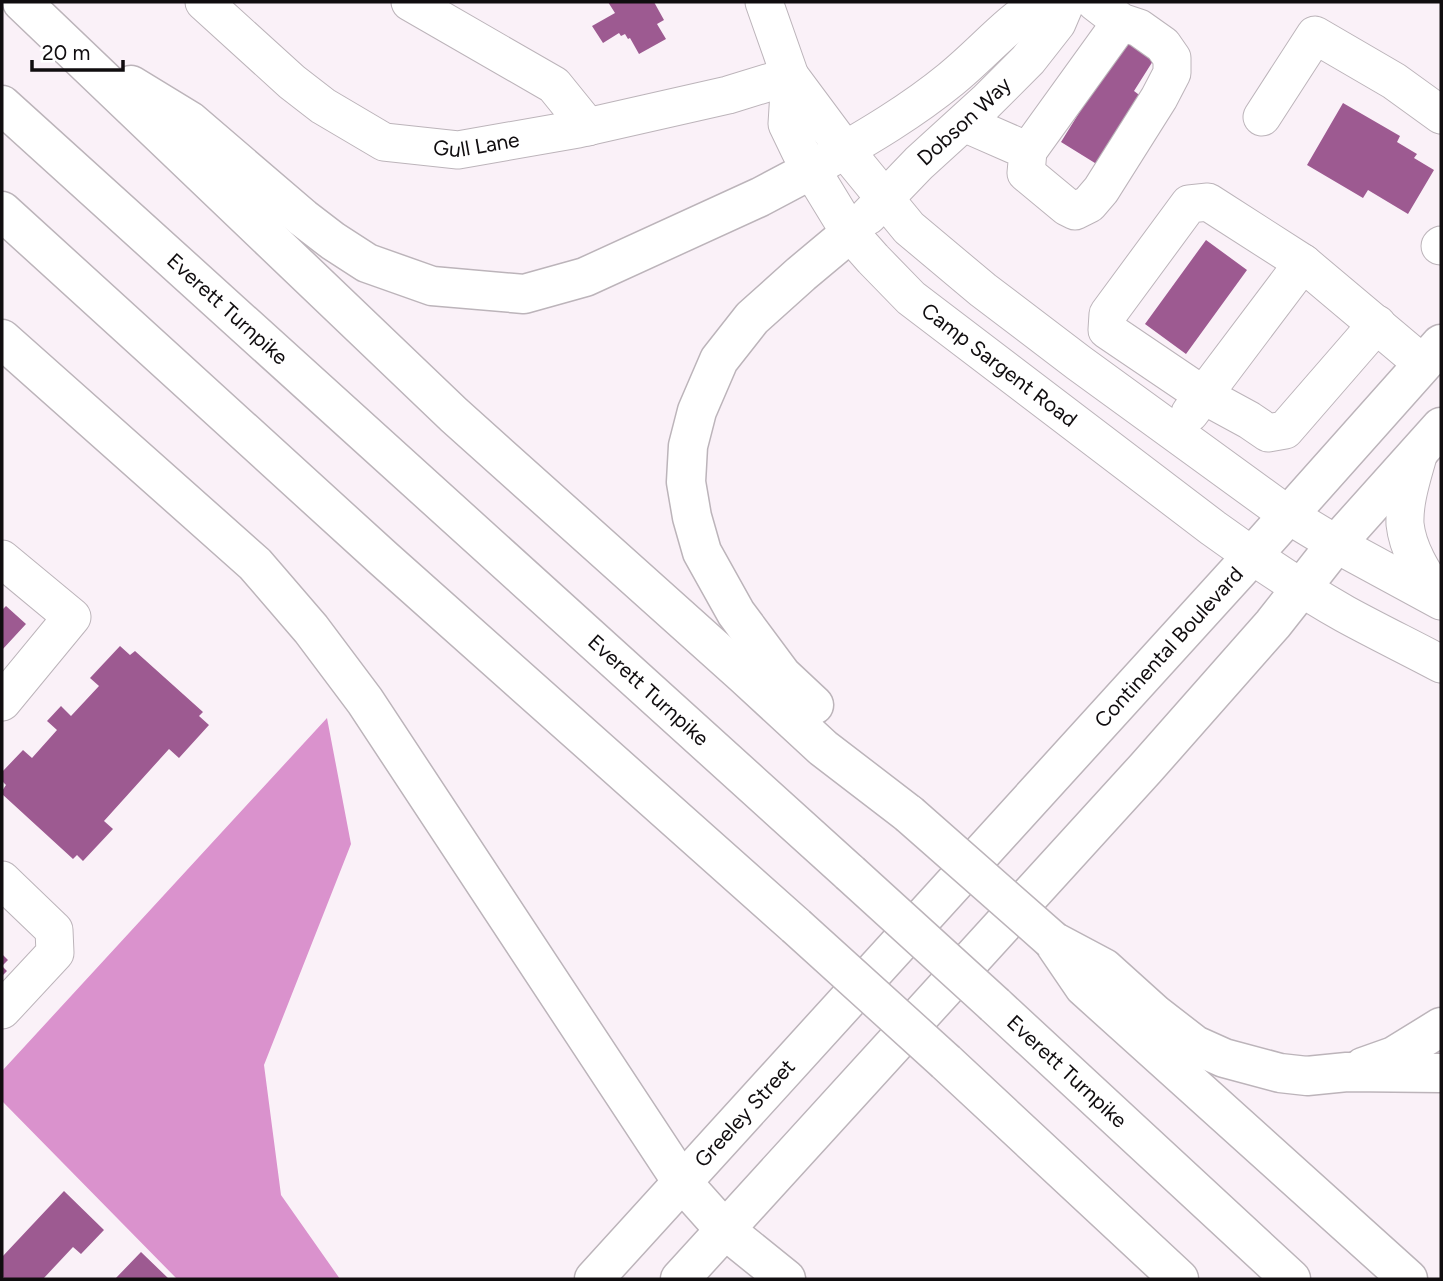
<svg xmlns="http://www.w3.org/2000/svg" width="1443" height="1281" font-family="Figtree,sans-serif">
<rect width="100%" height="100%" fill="#faf1f8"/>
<path fill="#da92cd" d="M 327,718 L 351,844 L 264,1065 L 281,1195 L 340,1279 L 177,1279 L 2,1101 L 2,1071 Z"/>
<path fill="#9d5a91" d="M 608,2 L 654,2 L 664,20 L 657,24 L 666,39 L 639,54 L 630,38 L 628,39 L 625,34 L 621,36 L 619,33 L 603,43 L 592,26 L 615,13 Z
M 1128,34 L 1158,53 L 1134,91 L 1146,100 L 1103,168 L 1061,142 Z
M 1343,103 L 1400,136 L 1397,142 L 1417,154 L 1414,158 L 1434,170 L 1408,214 L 1368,190 L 1363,198 L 1307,165 Z
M 1206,240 L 1247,270 L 1186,354 L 1145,324 Z
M 6,606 L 26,624 L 2,650 L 2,610 Z
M 120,646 L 130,655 L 135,651 L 203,712 L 199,716 L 209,725 L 179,758 L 169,749 L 104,821 L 113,829 L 83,861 L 77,855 L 73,859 L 2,794 L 2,791 L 6,785 L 2,781 L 2,772 L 23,750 L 32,758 L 57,730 L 47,721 L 61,706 L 71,716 L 99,686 L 90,678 Z
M 2,954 L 8,960 L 2,966 L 7,971 L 2,976 Z
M 64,1191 L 104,1230 L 81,1254 L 73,1247 L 43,1279 L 5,1279 L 2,1276 L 2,1257 Z
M 141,1252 L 169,1279 L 115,1279 Z"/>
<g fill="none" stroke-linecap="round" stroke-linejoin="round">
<g stroke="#bcb4ba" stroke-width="39">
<g id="minor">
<path id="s1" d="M 204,2 L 292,82 L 323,106 L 384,142 L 458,150 L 578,129 L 728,95 L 790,76"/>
<path d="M 410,2 L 554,85 L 588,127"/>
<path d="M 764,2 L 790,76 L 845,150 L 909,228 L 983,290 L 1079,363 L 1288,515 L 1336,544 L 1441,601"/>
<path id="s2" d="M 790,76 L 787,124 L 800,151 L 850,233 L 873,259 L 911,298 L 1213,528 C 1256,559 1299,588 1345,614 C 1376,631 1409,647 1441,664"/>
<path d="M 1262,117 L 1315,35 L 1394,81 L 1441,115"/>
<path d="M 964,123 L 1028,151 L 1026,173 L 1067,207 L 1075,211 L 1089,204 L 1101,190 L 1159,98 L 1172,73 L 1172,58 L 1163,45 L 1139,28 L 1121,22 L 1095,2"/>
<path d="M 1028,151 L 1121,22"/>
<path d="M 824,162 C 868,137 912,111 951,79 C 982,54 1008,22 1042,2"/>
<path id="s3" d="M 868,216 L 919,163 L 986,102 L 1028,60 L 1057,23 L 1066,2"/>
<path d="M 1440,246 L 1441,245"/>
<path d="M 1303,263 L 1208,202 L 1189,204 L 1108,314 L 1107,330 L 1203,395 L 1249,420 L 1268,433 L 1285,430 L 1377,324"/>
<path d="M 1190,413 L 1303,263 L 1423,364"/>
<path d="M 1419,452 C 1413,475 1404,500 1405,524 C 1408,552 1425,576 1440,599"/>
<path d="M 2,559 L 72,617 L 2,702"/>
<path d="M 2,880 L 54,930 L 55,953 L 2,1010"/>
</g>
</g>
<g stroke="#bcb4ba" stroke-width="41">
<g id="major">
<path id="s4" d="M 594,1279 L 1252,556 L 1441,344"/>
<path d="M 680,1279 L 1145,769 L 1273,624 L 1336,544 L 1441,427"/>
</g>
</g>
<g stroke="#bcb4ba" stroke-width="41">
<g id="highway">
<path d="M 22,2 L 454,415 L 744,675 L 823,748 L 909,814"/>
<path d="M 131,85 L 190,121 L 303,218 L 333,241 L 367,263 L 432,286 L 524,294 L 585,277 L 760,197 L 811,170"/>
<path id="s5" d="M 2,105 L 850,873"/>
<path d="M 2,211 L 384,559 L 796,926"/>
<path d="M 2,339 L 255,564 L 311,629 L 365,701 L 682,1182 L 724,1229 L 786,1279"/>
<path d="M 814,705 L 782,675 L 736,613 L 702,552 L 692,517 L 686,482 L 688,446 L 697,411 L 719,360 L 752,318 L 801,274 L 850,233"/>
<path d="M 1052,940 L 1084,987 L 1408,1279"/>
<path d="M 1057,943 L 1104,968 L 1155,1014 L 1195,1045 L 1224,1058 L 1280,1073 L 1307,1076 L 1347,1072 L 1441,1073"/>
<path id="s6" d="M 995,1005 L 1291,1279"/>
<path d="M 946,1062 L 1179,1279"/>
<path d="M 1363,1067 L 1394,1056 L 1441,1027"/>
</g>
</g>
<use href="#minor" stroke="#fff" stroke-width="37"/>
<use href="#major" stroke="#fff" stroke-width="38"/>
<use href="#highway" stroke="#fff" stroke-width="38"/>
<g stroke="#bcb4ba" stroke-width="41" stroke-linecap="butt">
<path id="highway-bridge" d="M 909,814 L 1052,940
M 850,873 L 995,1005
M 796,926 L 946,1062"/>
</g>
<use href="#highway-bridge" stroke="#fff" stroke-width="38"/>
</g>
<g text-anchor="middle" stroke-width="5" stroke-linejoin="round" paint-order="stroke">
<g font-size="21" fill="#100d0f" stroke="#fff">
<text dy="7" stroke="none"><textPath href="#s3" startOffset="135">Dobson Way</textPath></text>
<text dy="7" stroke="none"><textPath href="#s1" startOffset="322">Gull Lane</textPath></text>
<text dy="7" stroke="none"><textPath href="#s5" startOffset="304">Everett Turnpike</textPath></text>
<text dy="7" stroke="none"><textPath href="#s2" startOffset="374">Camp Sargent Road</textPath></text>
<text dy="7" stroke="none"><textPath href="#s4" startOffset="854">Continental Boulevard</textPath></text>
<text dy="7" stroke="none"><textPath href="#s5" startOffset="872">Everett Turnpike</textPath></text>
<text dy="7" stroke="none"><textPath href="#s6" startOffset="98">Everett Turnpike</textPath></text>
<text dy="7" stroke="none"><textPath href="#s4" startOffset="224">Greeley Street</textPath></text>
</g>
</g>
<rect width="1443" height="1281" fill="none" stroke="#100d0f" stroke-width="7"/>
<path d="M32 60v10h91v-10" fill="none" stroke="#100d0f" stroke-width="3.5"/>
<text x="42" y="60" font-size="21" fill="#100d0f" stroke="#ffffff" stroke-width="5" paint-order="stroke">20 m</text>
</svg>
